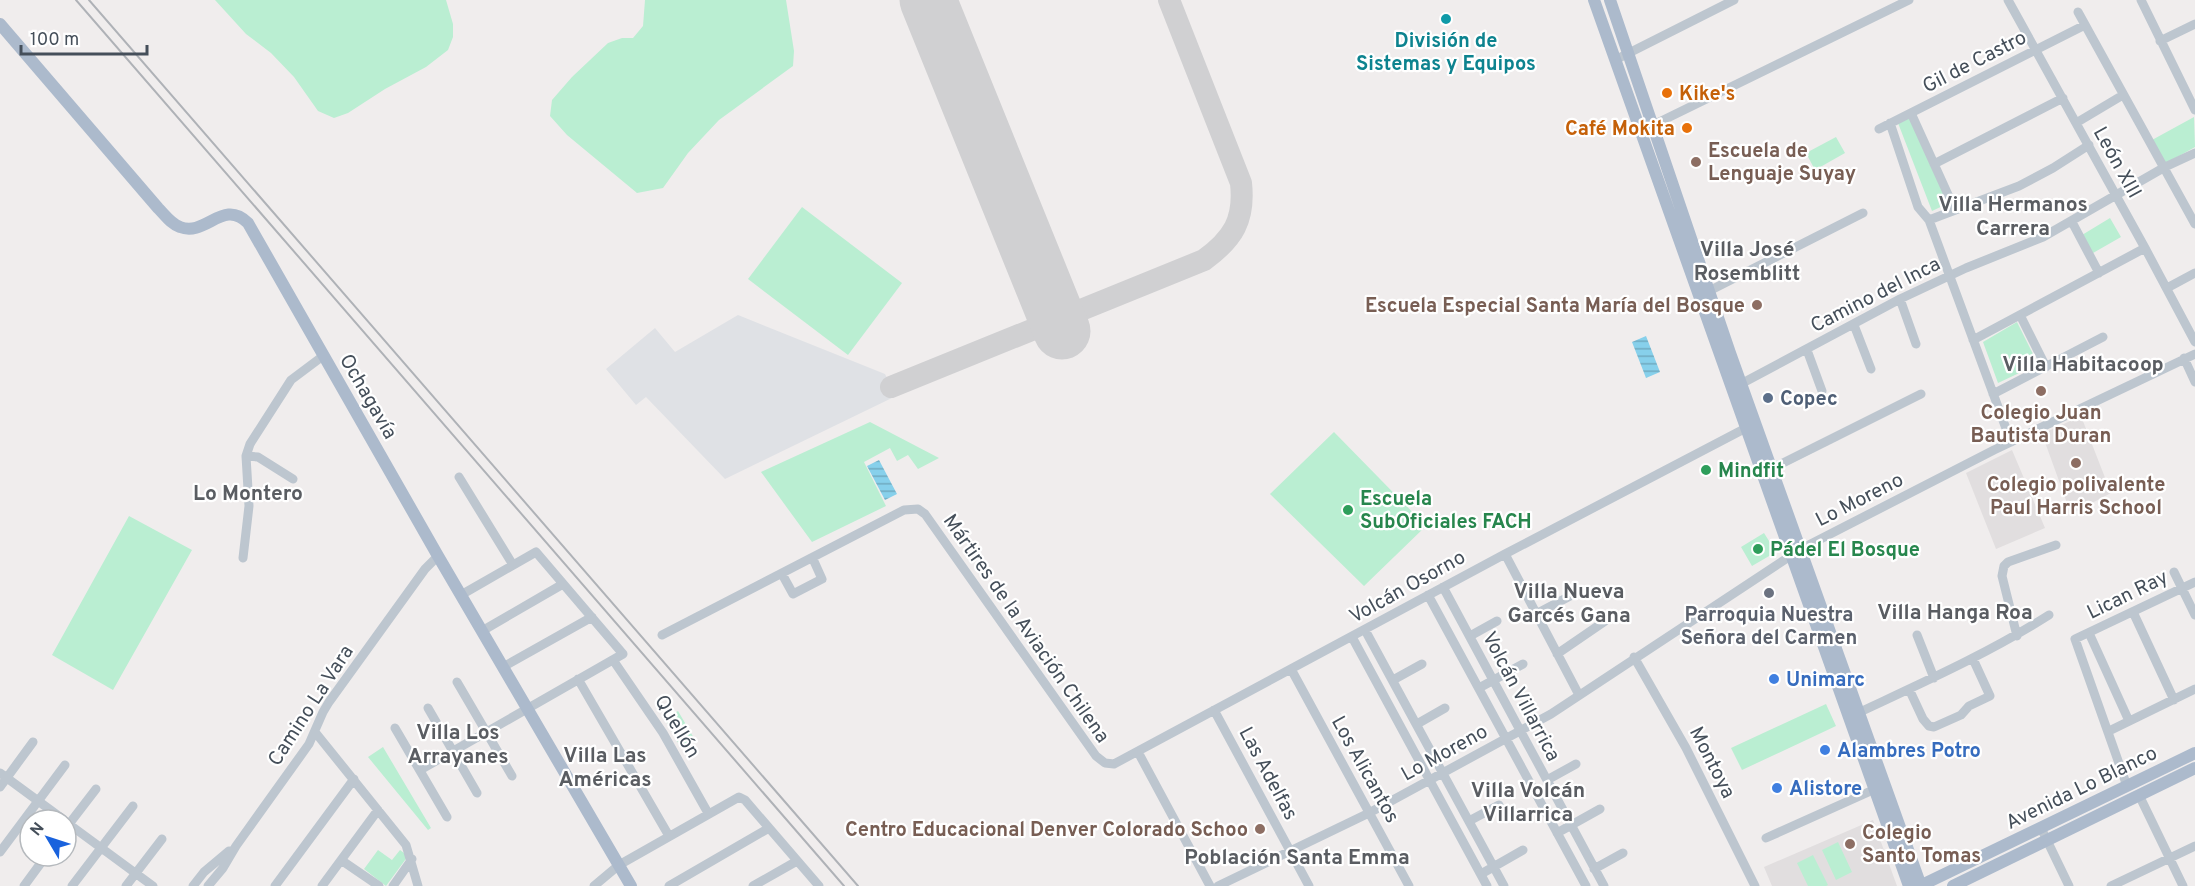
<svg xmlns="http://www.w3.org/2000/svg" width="2195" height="886" font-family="Overpass,sans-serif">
<defs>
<pattern id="water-rules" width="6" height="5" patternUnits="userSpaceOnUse" patternTransform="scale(1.5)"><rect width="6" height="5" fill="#87d0eb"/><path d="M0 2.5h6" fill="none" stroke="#70abc1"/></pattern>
</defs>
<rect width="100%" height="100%" fill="#f0eded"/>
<path fill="#e1dedf" d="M 2081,416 L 2111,493 L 2071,514 L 2042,434 Z
M 2012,450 L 2045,528 L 1996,549 L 1966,473 Z
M 1873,820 L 1897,886 L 1772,886 L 1764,867 Z"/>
<path fill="#dfe1e5" d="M 738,315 L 885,374 L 896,396 L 725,479 L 646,397 L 636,405 L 606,369 L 655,328 L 675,352 Z"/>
<path fill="#baeed2" d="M 215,0 L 446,0 L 453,24 L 453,37 L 448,50 L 426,67 L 385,89 L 348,113 L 334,118 L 318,111 L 294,77 L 271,53 L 246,34 Z
M 645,0 L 786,0 L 794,51 L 793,66 L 719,120 L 688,153 L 663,188 L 637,193 L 567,135 L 550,116 L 552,100 L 572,77 L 608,43 L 622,38 L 633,38 L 643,26 Z
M 2194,117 L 2195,147 L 2165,164 L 2152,140 Z
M 1909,118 L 1949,203 L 1932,211 L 1898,123 Z
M 1836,137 L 1845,153 L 1815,170 L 1806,153 Z
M 802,207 L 902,283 L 848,355 L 748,279 Z
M 2110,218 L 2121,237 L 2093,253 L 2082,235 Z
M 2017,322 L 2038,364 L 1998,383 L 1983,342 Z
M 870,422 L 939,458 L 918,469 L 908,455 L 897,461 L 890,448 L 864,462 L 886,506 L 812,542 L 761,472 Z
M 1334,432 L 1426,526 L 1364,586 L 1270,494 Z
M 129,516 L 192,550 L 113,690 L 52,655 Z
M 1764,533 L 1776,552 L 1752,566 L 1741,547 Z
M 1826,704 L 1836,726 L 1742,770 L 1731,748 Z
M 678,711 L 695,740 L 681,748 L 665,719 Z
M 383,747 L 431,828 L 428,830 L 368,757 Z
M 1838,842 L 1852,872 L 1836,880 L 1822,850 Z
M 378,850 L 392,860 L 400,850 L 408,856 L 386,886 L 364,869 Z
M 1813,855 L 1828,885 L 1826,886 L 1808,886 L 1797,863 Z"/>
<path fill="url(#water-rules)" d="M 1646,336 L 1660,372 L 1646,378 L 1632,342 Z
M 879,460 L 897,494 L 885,500 L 867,466 Z"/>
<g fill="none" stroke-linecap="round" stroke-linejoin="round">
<path stroke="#d0d0d2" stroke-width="22" d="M 891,387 L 1204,260 C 1233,239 1245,220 1241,183 L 1169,0"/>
<path stroke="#d0d0d2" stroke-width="57" d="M 928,0 L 1062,331"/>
<path stroke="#bdc6cf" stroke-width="9" d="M 2008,0 L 2145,248 L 2195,342
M 2141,0 L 2195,110
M 2078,12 L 2195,224
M 2160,41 L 2195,24
M 1615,60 L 1734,0
M 1911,113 L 1955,210
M 1890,123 L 1918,207 L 1929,220 L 2011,442
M 2076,123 L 2123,95
M 1647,128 L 1909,0
M 1879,129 L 2085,25
M 1934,164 L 2063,98
M 1929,220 L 2019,186 L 2053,168 L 2089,145
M 2072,222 L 2099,273
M 2167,288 L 2195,273
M 1709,291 L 1863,213
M 1900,299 L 1916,344
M 2020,315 L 2046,367
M 1854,325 L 1871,369
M 1973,340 L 2145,248
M 1807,350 L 1822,391
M 2184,358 L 2195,382
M 1737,386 L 1900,299 L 1966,268 L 2043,237 L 2165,167 L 2195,153
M 1993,394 L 2103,337
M 246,456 L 258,457 L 293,479
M 1773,468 L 1921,394
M 459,477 L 513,565
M 1505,554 L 1579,695
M 243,558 L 249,506 L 246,456 L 250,444 L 291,380 L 323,356
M 2174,572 L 2195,615
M 782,574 L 793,594 L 822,579 L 813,559
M 1443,587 L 1604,886
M 1428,595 L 1586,886
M 2133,612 L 2174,700
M 1536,614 L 1570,596
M 1365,630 L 1504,886
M 482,631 L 563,584
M 2089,633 L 2129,721
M 662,635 L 904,510 L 918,509 L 925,514 L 1096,756 L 1105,763 L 1114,764 L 1505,554 L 1746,428
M 1917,635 L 1934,678
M 1470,636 L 1497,621
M 2017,636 L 2002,576 L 2004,566 L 2008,562 L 2056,545
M 1352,637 L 1487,886
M 1557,654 L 1611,617
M 1634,657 L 1686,748 L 1755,886
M 613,660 L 663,733 L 708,813
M 503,667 L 592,617
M 1291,669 L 1409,886
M 578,679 L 669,836
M 1393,680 L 1422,664
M 457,682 L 512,776
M 1479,688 L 1523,664
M 1909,689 L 1923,719 L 1929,726 L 1934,727 L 1961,715 L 1969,706 L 1990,696 L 1973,659
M 428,708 L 477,793
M 1214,710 L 1309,886
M 1860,712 C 1924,682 1989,653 2049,615
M 1417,724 L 1445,708
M 395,728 L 447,817
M 2109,731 L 2195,689
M 315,732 L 406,845 L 418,886
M 1138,752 L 1210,886
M 420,770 L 623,654 L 536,552 L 461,595
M 0,773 L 64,820
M 1547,780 L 1576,764
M 2127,786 L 2075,639 L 2195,582
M 0,787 L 33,742
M 2139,795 L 2183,886
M 1469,821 L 1499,805
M 66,822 L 153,886
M 66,828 L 96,789
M 2041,828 L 2069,886
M 1557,833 L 1600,809
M 1766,838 L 1873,790
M 0,852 L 65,765
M 341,860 L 379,886
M 1594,869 L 1623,853
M 1481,874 L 1523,850
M 24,886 L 46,856
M 72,886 L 133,806
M 126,886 L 162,839
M 193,886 L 204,872 L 229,851
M 208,886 L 223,868 L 236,846 L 309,744 L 323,712 L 329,702 L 425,569 L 438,556
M 275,886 L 354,779
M 322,886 L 378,810
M 393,886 L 412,859
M 594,886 L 619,865 L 739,797 L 745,800 L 819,886
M 669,886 L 769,828
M 753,886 L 797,861
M 1218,886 L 1369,813 L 1551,714 L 1801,549 L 1994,450 L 2195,354
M 2111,886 L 2195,846"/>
<path stroke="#acbacc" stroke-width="12" d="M 1594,0 L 1909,886
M 1610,0 L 1730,353 L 1921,886
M 0,24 L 158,208 C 165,215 171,224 180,227 C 206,237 223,198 248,223 L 438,556 L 631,886
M 1920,886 L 2195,753
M 1953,886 L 2195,768"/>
<path stroke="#afb2b7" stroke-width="2" d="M 76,0 L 844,886
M 89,0 L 858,886"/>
</g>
<circle fill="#0f9aa8" stroke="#fff" stroke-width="2" cx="1446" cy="19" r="6"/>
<g fill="#e8710a" stroke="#fff" stroke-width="2">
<circle cx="1667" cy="93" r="6"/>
<circle cx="1687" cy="128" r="6"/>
</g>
<g fill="#8d6e63" stroke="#fff" stroke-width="2">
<circle cx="1696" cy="162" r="6"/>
<circle cx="1757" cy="305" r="6"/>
<circle cx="2041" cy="391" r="6"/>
<circle cx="2076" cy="463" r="6"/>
<circle cx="1260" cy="829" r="6"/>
<circle cx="1850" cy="844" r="6"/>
</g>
<circle fill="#5c6f8a" stroke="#fff" stroke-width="2" cx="1768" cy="398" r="6"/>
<g fill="#2e9e5b" stroke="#fff" stroke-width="2">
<circle cx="1706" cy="470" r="6"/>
<circle cx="1348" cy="510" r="6"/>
<circle cx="1758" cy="549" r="6"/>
</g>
<circle fill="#6b7280" stroke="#fff" stroke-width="2" cx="1769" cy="593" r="6"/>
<g fill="#3f7fe0" stroke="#fff" stroke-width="2">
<circle cx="1774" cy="679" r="6"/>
<circle cx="1825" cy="750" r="6"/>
<circle cx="1777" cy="788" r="6"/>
</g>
<g text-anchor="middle" stroke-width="4.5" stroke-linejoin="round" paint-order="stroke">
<g font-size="20" font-weight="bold" fill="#0d838f" stroke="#fff">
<text x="1446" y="47">División de<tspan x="1446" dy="23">Sistemas y Equipos</tspan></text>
</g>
<g font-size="20" fill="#454f5a" stroke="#fff">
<text transform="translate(1974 61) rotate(-27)" y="7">Gil de Castro</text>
<text transform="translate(2118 162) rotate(61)" y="7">León XIII</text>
<text transform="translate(1875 294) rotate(-27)" y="7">Camino del Inca</text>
<text transform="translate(369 396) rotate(60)" y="7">Ochagavía</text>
<text transform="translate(1859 499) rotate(-27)" y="7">Lo Moreno</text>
<text transform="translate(1407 586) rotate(-29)" y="7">Volcán Osorno</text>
<text transform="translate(2127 594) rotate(-26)" y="7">Lican Ray</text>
<text transform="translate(1027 628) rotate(55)" y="7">Mártires de la Aviación Chilena</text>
<text transform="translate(1522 696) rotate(62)" y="7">Volcán Villarrica</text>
<text transform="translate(310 705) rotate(-57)" y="7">Camino La Vara</text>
<text transform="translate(678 726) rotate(59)" y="7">Quellón</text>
<text transform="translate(1444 752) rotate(-29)" y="7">Lo Moreno</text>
<text transform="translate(1713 762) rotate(63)" y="7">Montoya</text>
<text transform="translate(1366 769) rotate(61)" y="7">Los Alicantos</text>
<text transform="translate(1269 773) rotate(62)" y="7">Las Adelfas</text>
<text transform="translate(2081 787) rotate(-26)" y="7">Avenida Lo Blanco</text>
</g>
<g font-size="20" font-weight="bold" fill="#c56008" stroke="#fff" text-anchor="start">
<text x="1679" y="100">Kike's</text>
<text x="1675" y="135" text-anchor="end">Café Mokita</text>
</g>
<g font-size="20" font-weight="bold" fill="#785e54" stroke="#fff" text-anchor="start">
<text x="1708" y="157">Escuela de<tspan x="1708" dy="23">Lenguaje Suyay</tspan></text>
<text x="1745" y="312" text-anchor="end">Escuela Especial Santa María del Bosque</text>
<text x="2041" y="419" text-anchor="middle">Colegio Juan<tspan x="2041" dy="23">Bautista Duran</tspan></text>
<text x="2076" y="491" text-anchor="middle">Colegio polivalente<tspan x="2076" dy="23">Paul Harris School</tspan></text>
<text x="1248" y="836" text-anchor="end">Centro Educacional Denver Colorado Schoo</text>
<text x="1862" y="839">Colegio<tspan x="1862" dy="23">Santo Tomas</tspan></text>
</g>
<g font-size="20" font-weight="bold" fill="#4e5e75" stroke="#fff" text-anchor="start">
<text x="1780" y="405">Copec</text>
</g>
<g font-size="20" font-weight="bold" fill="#27864d" stroke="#fff" text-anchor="start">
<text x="1718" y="477">Mindfit</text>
<text x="1360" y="505">Escuela<tspan x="1360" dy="23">SubOficiales FACH</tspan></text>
<text x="1770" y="556">Pádel El Bosque</text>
</g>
<g font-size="20" font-weight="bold" fill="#5b616d" stroke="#fff">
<text x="1769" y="621">Parroquia Nuestra<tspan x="1769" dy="23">Señora del Carmen</tspan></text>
</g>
<g font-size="20" font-weight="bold" fill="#366cbe" stroke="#fff" text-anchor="start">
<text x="1786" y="686">Unimarc</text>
<text x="1837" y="757">Alambres Potro</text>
<text x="1789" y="795">Alistore</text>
</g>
<g font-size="21" font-weight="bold" fill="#5a5d62" stroke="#fff">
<text x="2013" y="211">Villa Hermanos<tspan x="2013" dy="24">Carrera</tspan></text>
<text x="1747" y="256">Villa José<tspan x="1747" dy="24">Rosemblitt</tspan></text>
<text x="2083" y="371">Villa Habitacoop</text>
<text x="248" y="500">Lo Montero</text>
<text x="1569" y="598">Villa Nueva<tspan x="1569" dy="24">Garcés Gana</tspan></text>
<text x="1955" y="619">Villa Hanga Roa</text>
<text x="458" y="739">Villa Los<tspan x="458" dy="24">Arrayanes</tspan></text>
<text x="605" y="762">Villa Las<tspan x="605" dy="24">Américas</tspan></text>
<text x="1528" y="797">Villa Volcán<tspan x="1528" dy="24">Villarrica</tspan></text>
<text x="1297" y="864">Población Santa Emma</text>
</g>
</g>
<g transform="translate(48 838) rotate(309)"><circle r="28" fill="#ffffff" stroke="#b5b9bd" stroke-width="1.5"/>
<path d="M0-4.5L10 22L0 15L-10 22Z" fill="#1962dd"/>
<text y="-9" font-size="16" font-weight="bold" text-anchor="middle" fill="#454f5a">N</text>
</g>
<path d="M21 45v9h126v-9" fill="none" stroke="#454f5a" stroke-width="3"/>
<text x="30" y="45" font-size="18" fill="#454f5a" stroke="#ffffff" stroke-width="4.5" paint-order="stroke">100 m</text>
</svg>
